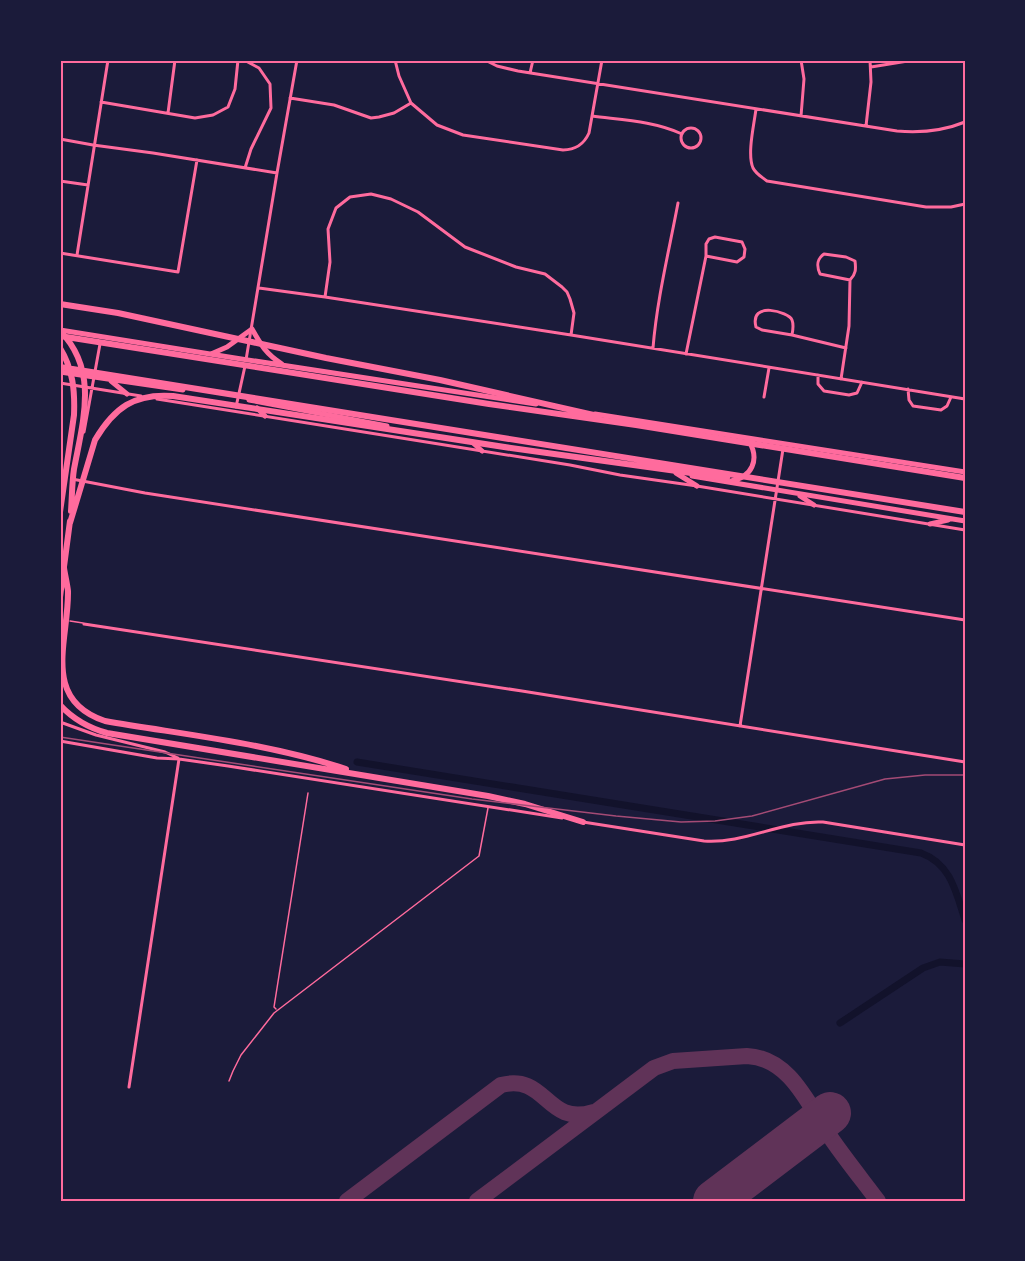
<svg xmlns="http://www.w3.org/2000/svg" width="1025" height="1261" font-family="Rubik,sans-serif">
<rect width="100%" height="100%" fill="#1b1b3a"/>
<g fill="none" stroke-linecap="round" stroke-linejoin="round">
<path stroke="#12122b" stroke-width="7" d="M 357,762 L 921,853 C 951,864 956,892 965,920
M 840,1023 L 923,968 L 940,962 L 965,964"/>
<path stroke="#603358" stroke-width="16" d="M 347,1201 L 501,1085 C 547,1073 546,1127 593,1112
M 477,1201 L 654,1068 L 673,1061 L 747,1056 C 792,1058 810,1109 833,1141 C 847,1161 863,1181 878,1201"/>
<path stroke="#603358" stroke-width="42" d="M 714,1201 L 830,1113"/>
<path stroke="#ff6b9d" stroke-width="1.5" d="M 70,621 L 83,623
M 276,1009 L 274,1007 L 308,793
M 229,1081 L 233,1071 L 241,1055 L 274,1013 L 479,856 L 488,808"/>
<path stroke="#ff6b9d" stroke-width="3" d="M 244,60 L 259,68 L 270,84 L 271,108 L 251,149 L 245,168
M 395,60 L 399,76 L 411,103 L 437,125 L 463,135 L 563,150 C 576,150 584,144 589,133 L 602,60
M 485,60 L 497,66 L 518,71 L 897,131 C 920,133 943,131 965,122
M 871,67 L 914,60
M 530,73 L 533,60
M 290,98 L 334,105 L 371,118 L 379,117 L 394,113 L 411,103
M 101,102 L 195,118 L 213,115 L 228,107 L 235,89 L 238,60
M 756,109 C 754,125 747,154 753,168 C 756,174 762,177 767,181 L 926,207 L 951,207 L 965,204
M 168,113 L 175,60
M 592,116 C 622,120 654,121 682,134
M 801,116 L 804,79 L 801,60
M 866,126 L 871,82 L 870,60
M681 138a10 10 0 1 1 20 0a10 10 0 1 1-20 0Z
M 60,139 L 93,145 L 153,153 L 277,173
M 60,181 L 88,185
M 60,253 L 178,272 L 197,160
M 77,255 L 108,60
M 259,288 L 325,297 L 571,335 L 965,399
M 325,297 L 330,262 L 328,229 L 336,208 L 350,197 L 371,194 L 391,199 L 418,212 L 465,247 L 516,267 L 545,274 L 562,287 L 567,292 L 570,299 L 574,313 L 571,335
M 792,335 C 793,330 794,325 792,320 C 789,312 749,300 756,327 L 762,330 L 792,335 L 846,348
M 653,348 C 657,299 669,251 678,203
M 686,354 L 706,256 L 706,244 L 709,239 L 715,237 L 742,242 L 745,249 L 744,257 L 737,262 L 706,256
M 246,360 L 277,173 L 297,60
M 818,375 L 818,384 L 824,391 L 849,395 L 857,393 L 862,382
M 841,379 L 849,326 L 850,280 L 820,274 C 816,265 817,259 824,254 L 846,257 L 855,261 C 856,269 856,274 850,280
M 60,383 L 141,396
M 908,389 L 909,400 L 913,406 L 941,410 L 947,406 L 951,397
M 764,397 L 769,368
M 157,399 L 445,445 L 570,465 L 620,475 L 697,486 L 965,530
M 236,407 L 245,366
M 84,432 L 100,344
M 72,479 L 145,493 L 965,620
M 84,624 L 522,691 L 965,762
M 60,722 L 96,735 L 165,752 L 178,758
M 740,726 L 783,449
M 60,741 L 157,758 L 179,759 L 228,766 L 562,818
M 583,822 L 704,841 C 745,844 782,820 823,822 L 965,845
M 129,1087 L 179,759"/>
<path stroke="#ff6b9d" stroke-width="5" d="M 60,330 L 235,358 L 536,404
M 211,354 L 227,347 L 252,329 C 261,345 266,354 282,364
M 60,372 L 183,390
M 111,381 L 127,394
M 249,400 L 387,426
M 257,408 L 265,416
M 595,414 L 965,472
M 472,442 L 482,451
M 676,473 L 697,486
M 692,476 L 965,521
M 731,481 C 752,477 760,460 749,441
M 800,496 L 814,505
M 930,524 L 948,520"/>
<path stroke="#ff6b9d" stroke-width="6" d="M 60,304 L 118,313 L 326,358 L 440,380 L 598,416
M 60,331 C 99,370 83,421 74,469 C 72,482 72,497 71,511
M 60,336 L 489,404 L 636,425 L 965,478
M 60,348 C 73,369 75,391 74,415 L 60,512
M 60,367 L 965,512
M 70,523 L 95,440 C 114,408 134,393 173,396 L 511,448 L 727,478
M 64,568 C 65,575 67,583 68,591 C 69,640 40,699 105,721 C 186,735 267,743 346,769
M 60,597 L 70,521
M 60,705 C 73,719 89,728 107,733 L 488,796 L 525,804 L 583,822"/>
<path stroke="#a44b75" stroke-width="1.5" d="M 60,737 L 472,799 L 616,816 L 681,822 L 715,821 L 752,816 L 885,779 L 925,775 L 965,775"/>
</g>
<rect width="1025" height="1261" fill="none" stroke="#1b1b3a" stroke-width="123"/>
<rect x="62" y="62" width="902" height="1138" fill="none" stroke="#ff6b9d" stroke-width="2"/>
</svg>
